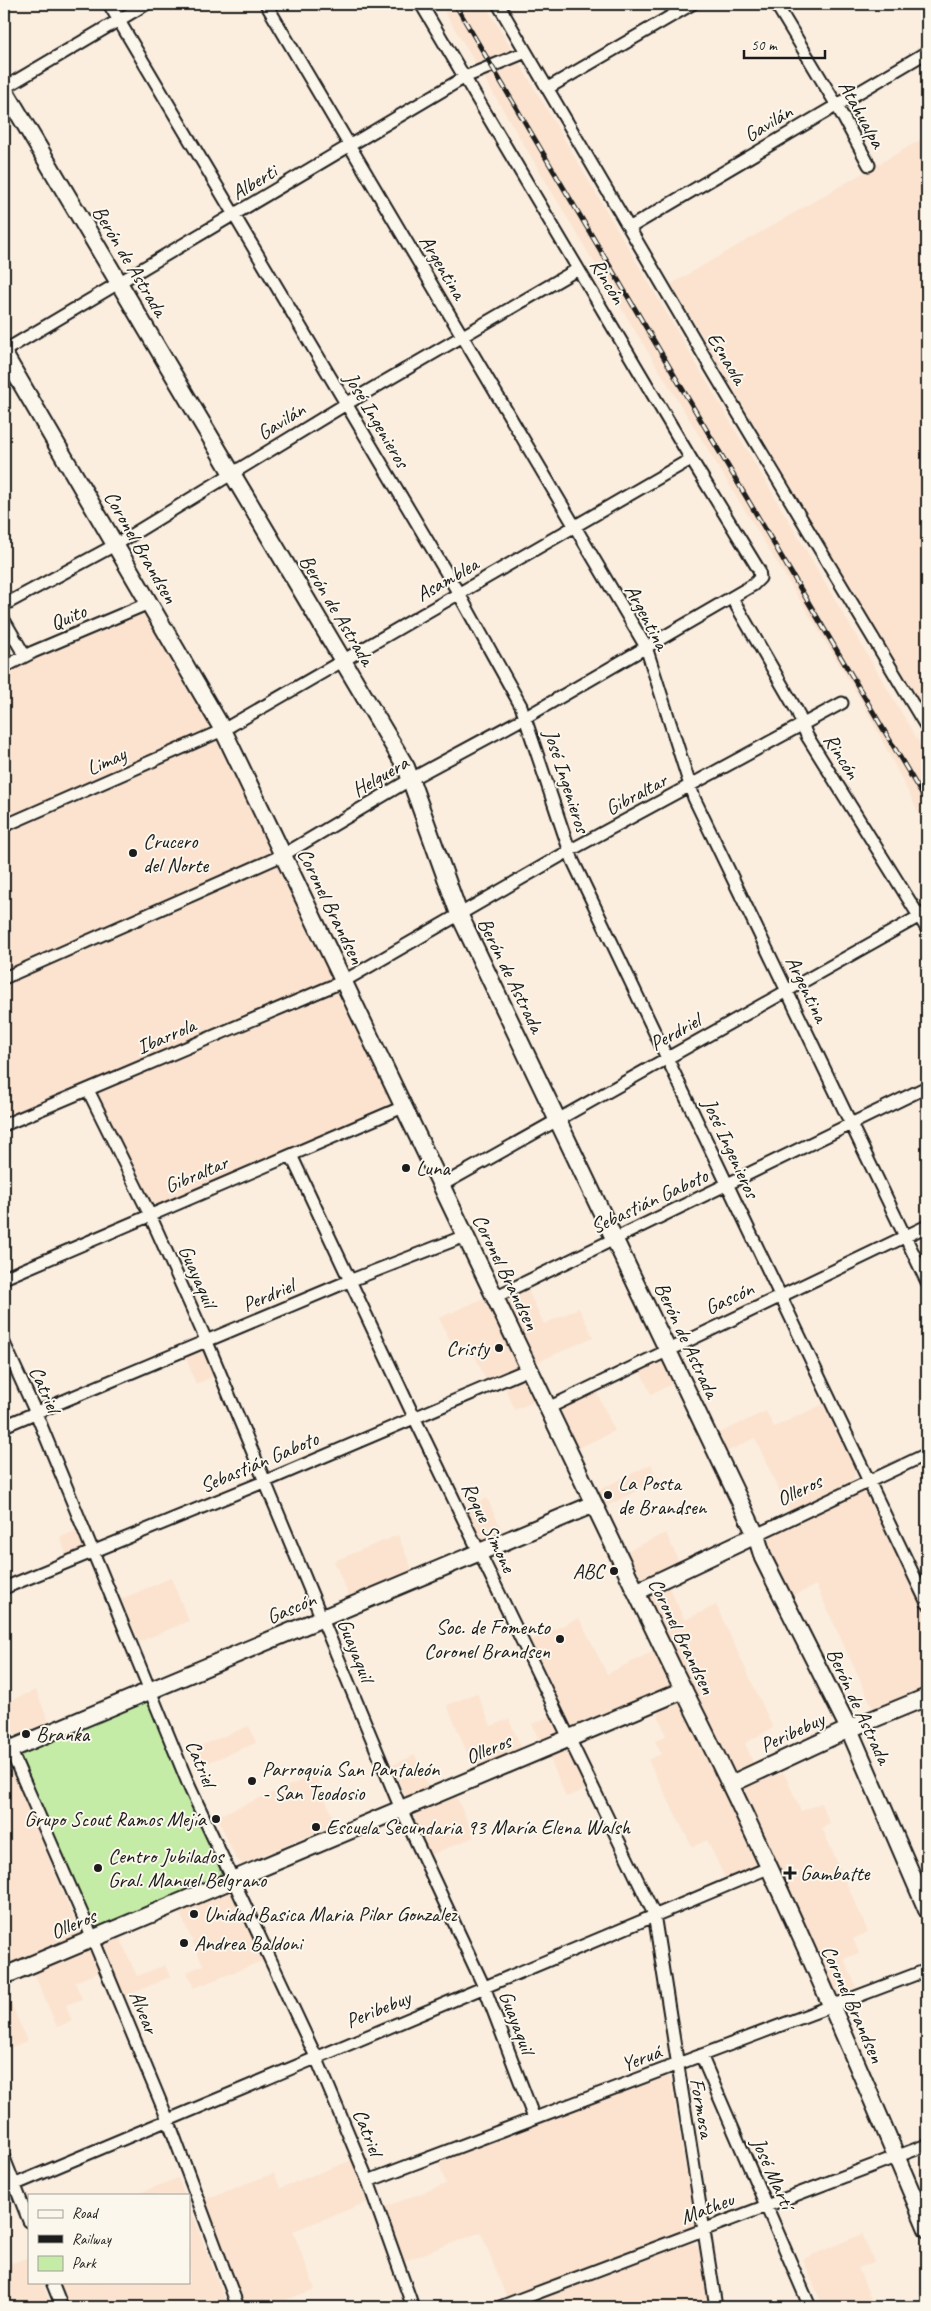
<svg xmlns="http://www.w3.org/2000/svg" width="931" height="2311" font-family="Caveat,sans-serif">
<rect width="100%" height="100%" fill="#fbeedf"/>
<filter id="ink" filterUnits="userSpaceOnUse"><feTurbulence type="fractalNoise" baseFrequency=".02" numOctaves="2"/><feDisplacementMap in="SourceGraphic" scale="10" xChannelSelector="R" yChannelSelector="G"/><feConvolveMatrix kernelMatrix="1 2 1 2 8 2 1 2 1" color-interpolation-filters="sRGB"/></filter>
<g filter="url(#ink)">
<path fill="#fbe3cf" d="M 440,4 L 485,4 L 927,756 L 927,829 L 864,705 L 626,316 Z
M 927,136 L 927,716 L 671,284 Z
M 146,611 L 213,723 L 261,830 L 391,1095 L 391,1104 L 387,1108 L 162,1205 L 154,1204 L 148,1199 L 92,1085 L 4,1121 L 4,670 Z
M 526,1286 L 544,1324 L 579,1308 L 593,1337 L 536,1363 L 507,1302 L 510,1294 Z
M 489,1296 L 520,1363 L 515,1369 L 486,1381 L 469,1343 L 454,1349 L 439,1318 Z
M 202,1350 L 205,1350 L 217,1375 L 196,1384 L 185,1356 Z
M 660,1362 L 665,1363 L 677,1382 L 651,1394 L 640,1371 Z
M 522,1379 L 527,1380 L 538,1400 L 515,1410 L 504,1386 Z
M 596,1391 L 615,1431 L 576,1449 L 561,1419 L 561,1411 L 563,1407 Z
M 824,1404 L 855,1469 L 854,1478 L 852,1481 L 789,1512 L 755,1438 L 722,1454 L 713,1436 L 766,1411 L 774,1427 Z
M 651,1464 L 658,1480 L 605,1507 L 597,1491 Z
M 854,1490 L 865,1491 L 874,1498 L 927,1612 L 927,1689 L 875,1713 L 816,1585 L 792,1597 L 768,1546 L 768,1538 L 772,1532 Z
M 487,1498 L 505,1537 L 485,1543 L 481,1541 L 466,1508 Z
M 78,1530 L 85,1546 L 82,1550 L 67,1556 L 60,1537 Z
M 666,1533 L 680,1564 L 648,1578 L 641,1577 L 627,1551 Z
M 398,1535 L 414,1574 L 351,1601 L 334,1561 Z
M 171,1578 L 189,1621 L 139,1642 L 121,1599 Z
M 667,1584 L 685,1620 L 716,1605 L 773,1728 L 745,1743 L 755,1767 L 734,1775 L 646,1600 L 648,1594 Z
M 579,1618 L 607,1674 L 658,1649 L 674,1685 L 575,1730 L 571,1728 L 529,1641 Z
M 36,1690 L 51,1727 L 19,1737 L 12,1732 L 4,1710 L 4,1703 Z
M 477,1693 L 491,1726 L 509,1719 L 523,1752 L 475,1772 L 447,1705 Z
M 678,1700 L 682,1702 L 759,1864 L 758,1866 L 726,1880 L 707,1840 L 692,1847 L 648,1760 L 661,1754 L 655,1741 L 666,1736 L 656,1709 Z
M 555,1714 L 561,1730 L 559,1736 L 541,1745 L 532,1724 Z
M 249,1726 L 256,1743 L 197,1767 L 190,1750 Z
M 564,1747 L 569,1748 L 590,1788 L 566,1797 L 548,1754 Z
M 415,1755 L 430,1791 L 409,1798 L 403,1793 L 392,1765 Z
M 4,1757 L 8,1760 L 81,1936 L 4,1972 Z
M 784,1773 L 801,1811 L 821,1803 L 830,1824 L 822,1828 L 868,1932 L 853,1939 L 859,1953 L 844,1959 L 856,1986 L 843,1996 L 834,1995 L 739,1787 Z
M 315,1775 L 336,1824 L 243,1864 L 236,1859 L 217,1816 Z
M 455,1793 L 474,1837 L 430,1855 L 415,1822 L 414,1813 L 417,1809 Z
M 225,1889 L 232,1892 L 265,1960 L 194,1988 L 187,1972 L 203,1965 L 178,1909 Z
M 118,1934 L 137,1976 L 165,1965 L 170,1977 L 122,1998 L 102,1947 L 105,1939 Z
M 86,1947 L 93,1952 L 102,1971 L 75,1982 L 82,1999 L 66,2005 L 72,2021 L 57,2027 L 33,1971 Z
M 4,1986 L 27,2041 L 12,2047 L 4,2027 Z
M 662,2076 L 670,2077 L 671,2080 L 695,2225 L 692,2229 L 507,2299 L 481,2232 L 402,2262 L 382,2208 L 446,2184 L 438,2161 Z
M 352,2160 L 368,2202 L 293,2231 L 315,2289 L 286,2300 L 289,2307 L 244,2307 L 203,2200 L 274,2173 L 280,2188 Z
M 178,2178 L 185,2195 L 134,2195 Z
M 189,2205 L 228,2307 L 68,2307 L 59,2282 L 189,2282 Z
M 862,2234 L 874,2262 L 858,2268 L 871,2299 L 851,2307 L 823,2307 L 803,2259 Z
M 688,2243 L 696,2244 L 700,2250 L 708,2307 L 521,2307 Z
M 29,2257 L 29,2282 L 42,2282 L 52,2307 L 4,2307 L 4,2266 Z"/>
<path fill="#c5eca7" stroke="#708462" d="M 146,1699 L 151,1702 L 221,1872 L 218,1877 L 100,1928 L 92,1926 L 21,1756 L 22,1751 Z"/>
<g fill="none" stroke-linecap="round" stroke-linejoin="round">
<g stroke="#1c1c1c" stroke-width="15">
<path id="street" d="M 109,4 L 459,594 L 521,706 L 573,861 L 927,1603
M 266,4 L 646,647 L 694,798 L 927,1282
M 498,4 L 714,373 L 927,728
M 776,4 L 836,104 L 869,165
M 4,88 L 146,4
M 548,88 L 692,4
M 629,228 L 927,52
M 4,351 L 465,77 L 526,52
M 732,598 L 797,711 L 807,736 L 927,929
M 4,605 L 115,545 L 346,404 L 578,269
M 4,620 L 25,656
M 4,667 L 33,652 L 149,603
M 4,826 L 223,730 L 691,459
M 4,978 L 283,855 L 411,779 L 526,717 L 753,585 L 760,578 L 759,570 L 691,459 L 421,4
M 88,1090 L 149,1213 L 207,1342 L 401,1809 L 485,1989 L 534,2118
M 4,1125 L 344,981 L 569,851 L 842,703
M 291,1155 L 414,1417 L 654,1914 L 716,2307
M 442,1185 L 927,912
M 4,1278 L 403,1107
M 495,1297 L 927,1087
M 4,1343 L 36,1413 L 190,1788 L 316,2057 L 368,2181 L 413,2307
M 548,1408 L 927,1226
M 4,1426 L 349,1281 L 465,1236
M 756,1535 L 927,1454
M 4,1588 L 266,1481 L 529,1369
M 4,1735 L 93,1939 L 168,2120 L 238,2307
M 701,2055 L 810,2307
M 4,2158 L 29,2221
M 368,2181 L 927,1970
M 4,2189 L 768,1868
M 52,2282 L 62,2307
M 500,2307 L 927,2145"/>
</g>
<g stroke="#1c1c1c" stroke-width="20">
<path id="secondary" d="M 4,89 L 406,767 L 459,914 L 756,1535 L 763,1558 L 849,1729 L 927,1910
M 4,354 L 223,730 L 674,1671 C 767,1853 848,2041 927,2229
M 636,1592 L 756,1535
M 4,1752 L 594,1504
M 731,1784 L 849,1729 L 927,1697
M 4,1976 L 684,1690"/>
</g>
<use href="#street" stroke="#fbf7ec" stroke-width="11"/>
<use href="#secondary" stroke="#fbf7ec" stroke-width="16"/>
<g stroke="#1c1c1c" stroke-width="5">
<path id="rail" d="M 455,4 L 927,803"/>
</g>
<use href="#rail" stroke="#fbf7ec" stroke-width="3" stroke-dasharray="9" stroke-linecap="butt"/>
</g>
</g>
<g fill="#1c1c1c" stroke="#fbf7ec" stroke-width="2">
<circle cx="133" cy="853" r="5"/>
<circle cx="406" cy="1168" r="5"/>
<circle cx="499" cy="1348" r="5"/>
<circle cx="608" cy="1495" r="5"/>
<circle cx="614" cy="1571" r="5"/>
<circle cx="560" cy="1639" r="5"/>
<circle cx="26" cy="1734" r="5"/>
<circle cx="252" cy="1781" r="5"/>
<circle cx="216" cy="1819" r="5"/>
<circle cx="316" cy="1827" r="5"/>
<circle cx="98" cy="1868" r="5"/>
<path d="M787.5 1865.5h5v5h5v5h-5v5h-5v-5h-5v-5h5z"/>
<circle cx="194" cy="1914" r="5"/>
<circle cx="184" cy="1943" r="5"/>
</g>
<g text-anchor="middle" stroke-width="4" stroke-linejoin="round" paint-order="stroke">
<g font-size="21" fill="#1c1c1c" stroke="#fbf7ec">
<text transform="translate(862 114) rotate(61)" y="7">Atahualpa</text>
<text transform="translate(768 123) rotate(-31)" y="7">Gavilán</text>
<text transform="translate(254 182) rotate(-31)" y="7">Alberti</text>
<text transform="translate(130 261) rotate(59)" y="7">Berón de Astrada</text>
<text transform="translate(443 267) rotate(59)" y="7">Argentina</text>
<text transform="translate(608 281) rotate(59)" y="7">Rincón</text>
<text transform="translate(727 358) rotate(59)" y="7">Esnaola</text>
<text transform="translate(377 420) rotate(59)" y="7">José Ingenieros</text>
<text transform="translate(281 421) rotate(-32)" y="7">Gavilán</text>
<text transform="translate(141 547) rotate(60)" y="7">Coronel Brandsen</text>
<text transform="translate(447 579) rotate(-30)" y="7">Asamblea</text>
<text transform="translate(337 610) rotate(59)" y="7">Berón de Astrada</text>
<text transform="translate(68 617) rotate(-23)" y="7">Quito</text>
<text transform="translate(647 617) rotate(62)" y="7">Argentina</text>
<text transform="translate(842 756) rotate(58)" y="7">Rincón</text>
<text transform="translate(106 761) rotate(-24)" y="7">Limay</text>
<text transform="translate(380 776) rotate(-30)" y="7">Helguera</text>
<text transform="translate(567 781) rotate(72)" y="7">José Ingenieros</text>
<text transform="translate(636 794) rotate(-28)" y="7">Gibraltar</text>
<text transform="translate(331 906) rotate(64)" y="7">Coronel Brandsen</text>
<text transform="translate(511 975) rotate(64)" y="7">Berón de Astrada</text>
<text transform="translate(807 989) rotate(64)" y="7">Argentina</text>
<text transform="translate(675 1032) rotate(-29)" y="7">Perdriel</text>
<text transform="translate(166 1036) rotate(-23)" y="7">Ibarrola</text>
<text transform="translate(731 1148) rotate(65)" y="7">José Ingenieros</text>
<text transform="translate(196 1174) rotate(-23)" y="7">Gibraltar</text>
<text transform="translate(649 1201) rotate(-25)" y="7">Sebastián Gaboto</text>
<text transform="translate(506 1272) rotate(64)" y="7">Coronel Brandsen</text>
<text transform="translate(198 1276) rotate(66)" y="7">Guayaquil</text>
<text transform="translate(268 1295) rotate(-23)" y="7">Perdriel</text>
<text transform="translate(729 1298) rotate(-25)" y="7">Gascón</text>
<text transform="translate(687 1340) rotate(65)" y="7">Berón de Astrada</text>
<text transform="translate(45 1389) rotate(66)" y="7">Catriel</text>
<text transform="translate(259 1462) rotate(-23)" y="7">Sebastián Gaboto</text>
<text transform="translate(799 1490) rotate(-26)" y="7">Olleros</text>
<text transform="translate(489 1527) rotate(64)" y="7">Roque Simone</text>
<text transform="translate(291 1608) rotate(-23)" y="7">Gascón</text>
<text transform="translate(682 1636) rotate(64)" y="7">Coronel Brandsen</text>
<text transform="translate(356 1650) rotate(68)" y="7">Guayaquil</text>
<text transform="translate(859 1706) rotate(65)" y="7">Berón de Astrada</text>
<text transform="translate(792 1732) rotate(-25)" y="7">Peribebuy</text>
<text transform="translate(488 1749) rotate(-23)" y="7">Olleros</text>
<text transform="translate(201 1763) rotate(67)" y="7">Catriel</text>
<text transform="translate(73 1924) rotate(-23)" y="7">Olleros</text>
<text transform="translate(853 2004) rotate(66)" y="7">Coronel Brandsen</text>
<text transform="translate(378 2009) rotate(-22)" y="7">Peribebuy</text>
<text transform="translate(144 2012) rotate(68)" y="7">Alvear</text>
<text transform="translate(517 2022) rotate(69)" y="7">Guayaquil</text>
<text transform="translate(641 2058) rotate(-21)" y="7">Yeruá</text>
<text transform="translate(702 2108) rotate(80)" y="7">Formosa</text>
<text transform="translate(368 2132) rotate(68)" y="7">Catriel</text>
<text transform="translate(773 2173) rotate(66)" y="7">José Martí</text>
<text transform="translate(707 2208) rotate(-21)" y="7">Matheu</text>
</g>
<g font-size="21" fill="#1c1c1c" stroke="#fbf7ec" text-anchor="start">
<text x="143" y="848">Crucero<tspan x="143" dy="24">del Norte</tspan></text>
<text x="416" y="1175">Luna</text>
<text x="489" y="1355" text-anchor="end">Cristy</text>
<text x="618" y="1490">La Posta<tspan x="618" dy="24">de Brandsen</tspan></text>
<text x="604" y="1578" text-anchor="end">ABC</text>
<text x="550" y="1634" text-anchor="end">Soc. de Fomento<tspan x="550" dy="24">Coronel Brandsen</tspan></text>
<text x="36" y="1741">Branka</text>
<text x="262" y="1776">Parroquia San Pantaleón<tspan x="262" dy="24">- San Teodosio</tspan></text>
<text x="206" y="1826" text-anchor="end">Grupo Scout Ramos Mejía</text>
<text x="326" y="1834">Escuela Secundaria 93 María Elena Walsh</text>
<text x="108" y="1863">Centro Jubilados<tspan x="108" dy="24">Gral. Manuel Belgrano</tspan></text>
<text x="800" y="1880">Gambatte</text>
<text x="204" y="1921">Unidad Basica Maria Pilar Gonzalez</text>
<text x="194" y="1950">Andrea Baldoni</text>
</g>
</g>
<rect width="931" height="2311" fill="none" stroke="#fbf7ec" stroke-width="20"/>
<rect x="10" y="10" width="911" height="2291" fill="none" stroke="#1c1c1c" stroke-width="2" filter="url(#ink)"/>
<rect x="28" y="2194" width="162" height="90" fill="#fbf7ec" stroke="#a29f99"/>
<rect x="38" y="2210" width="25" height="8" fill="#fbf7ec" stroke="#a29f99"/>
<text x="72" y="2218" font-size="15" fill="#1c1c1c">Road</text>
<rect x="38" y="2235" width="25" height="8" fill="#1c1c1c" stroke="#a29f99"/>
<text x="72" y="2244" font-size="15" fill="#1c1c1c">Railway</text>
<rect x="38" y="2256" width="25" height="15" fill="#c5eca7" stroke="#a29f99"/>
<text x="72" y="2268" font-size="15" fill="#1c1c1c">Park</text>
<path d="M744 50v8h81v-8" fill="none" stroke="#1c1c1c" stroke-width="2.5"/>
<text x="751" y="50" font-size="15" fill="#1c1c1c" stroke="#fbf7ec" stroke-width="4" paint-order="stroke">50 m</text>
</svg>
